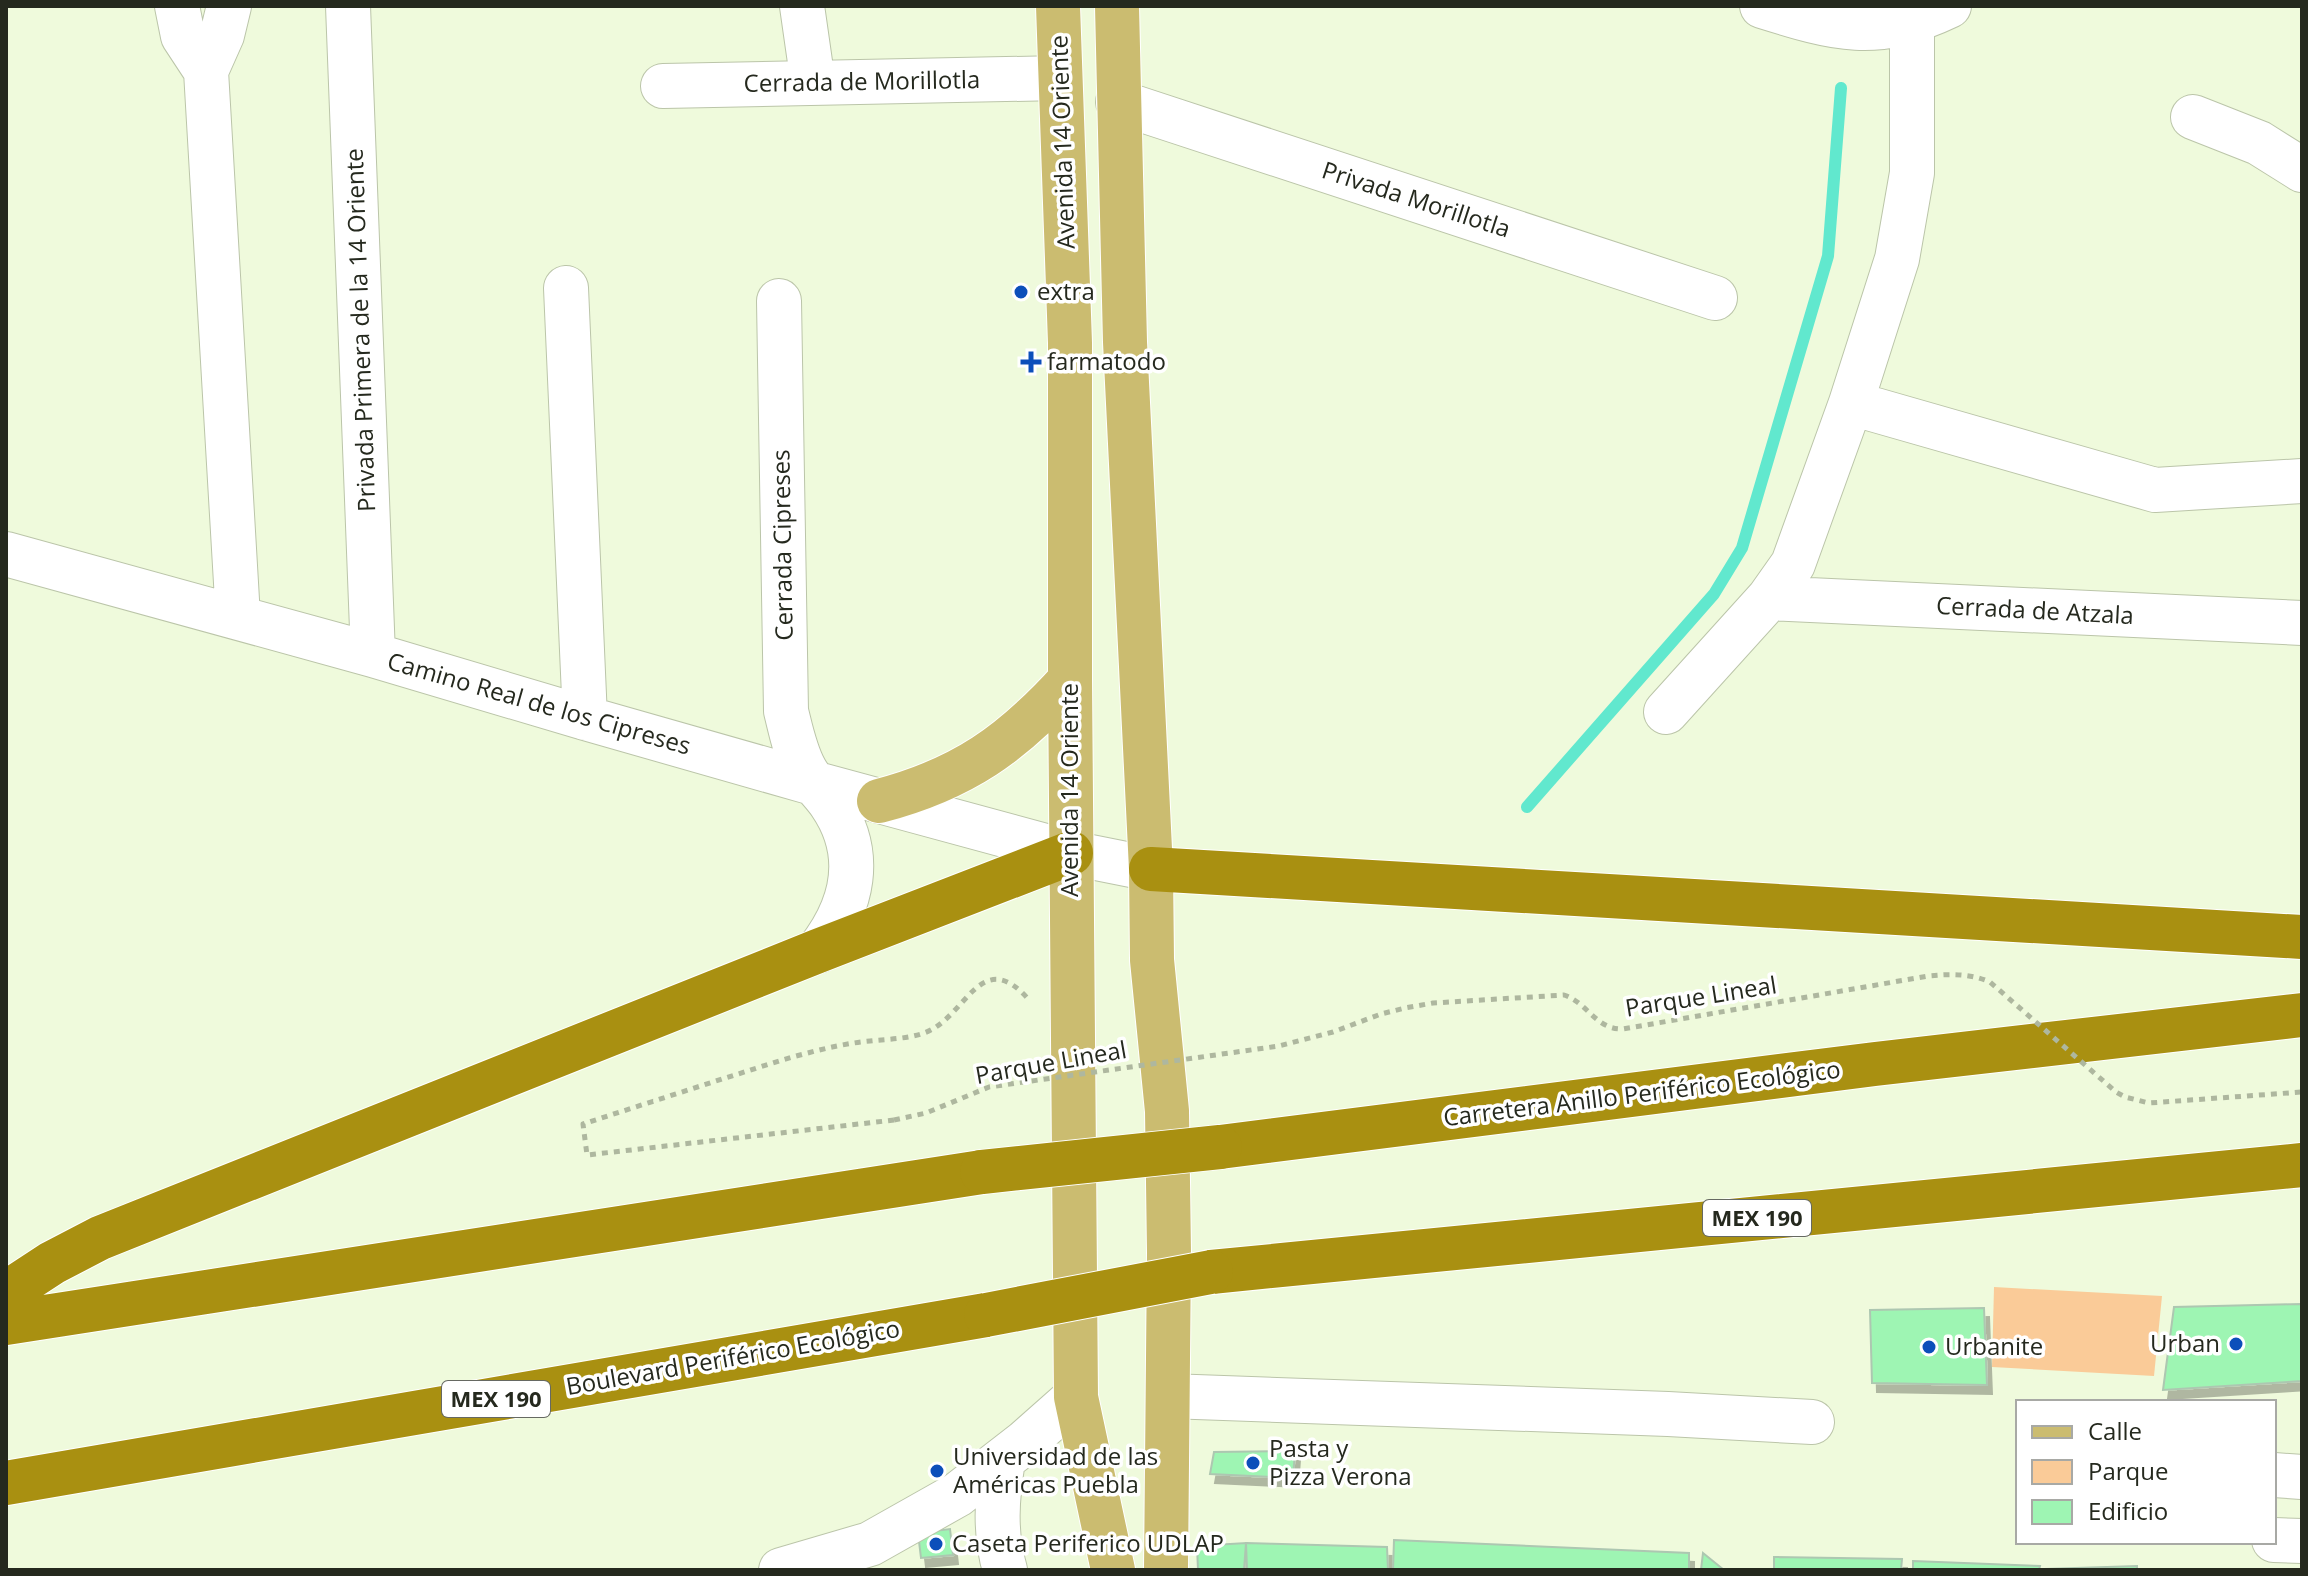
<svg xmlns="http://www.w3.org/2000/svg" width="2308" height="1576" font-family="'Open Sans',sans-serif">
<defs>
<filter id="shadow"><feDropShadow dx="5" dy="9" stdDeviation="0" flood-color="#0004"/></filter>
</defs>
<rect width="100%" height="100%" fill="#effadc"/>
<path fill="#facb98" d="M 1994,1287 L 2162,1296 L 2154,1376 L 1992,1367 Z"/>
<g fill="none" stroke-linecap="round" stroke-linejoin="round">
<path stroke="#61e8ce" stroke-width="12" d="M 1527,807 L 1714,594 L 1742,548 L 1828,256 L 1841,88"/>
</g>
<path fill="#9ef5b3" stroke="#adc7b1" stroke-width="2" filter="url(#shadow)" d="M 2302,1304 L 2302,1381 L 2163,1390 L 2174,1307 Z
M 1984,1308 L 1987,1385 L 1872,1383 L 1870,1310 Z
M 1295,1451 L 1293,1478 L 1210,1474 L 1214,1452 Z
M 950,1529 L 953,1555 L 921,1558 L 918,1533 Z
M 1394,1540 L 1689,1553 L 1689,1570 L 1393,1570 Z
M 1246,1543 L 1387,1547 L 1388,1570 L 1247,1570 Z
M 1246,1543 L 1244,1570 L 1198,1570 L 1197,1546 Z
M 1703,1553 L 1724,1570 L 1701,1570 Z
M 1774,1557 L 1902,1559 L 1901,1570 L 1774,1570 Z
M 1913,1561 L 2040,1566 L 2039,1570 L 1913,1570 Z
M 2137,1566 L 2137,1570 L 2045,1570 L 2045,1569 Z"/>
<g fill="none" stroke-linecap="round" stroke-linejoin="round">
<g stroke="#bbc5a9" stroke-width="46">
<path id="minor" d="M 177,6 L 183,36 L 206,71
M 229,6 L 222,35 L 206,71 L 238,617
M 348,6 L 373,655
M 802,6 L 813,83
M 1762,6 C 1836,29 1876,41 1949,6
M 663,86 L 1060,78
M 1118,102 L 1715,298
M 2193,117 L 2259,143 L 2302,170
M 566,288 L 585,718
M 779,301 L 786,711 C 791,731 795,752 805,770 C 812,783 823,792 831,804 C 865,854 853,906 818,951
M 1851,403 L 2155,490 L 2302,481
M 6,554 L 373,655 L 585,718 L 813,783 L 1071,853 L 1151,869
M 1769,598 L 2302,623
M 1666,712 L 1769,598 L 1793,564 L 1851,403 L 1897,259 L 1912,173 L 1912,23
M 1168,1396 L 1668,1414 L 1812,1422
M 1003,1460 C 997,1497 994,1533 1005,1570
M 2274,1475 L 2302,1477
M 2274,1540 L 2302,1541
M 781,1570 L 870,1544 L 957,1495 L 1024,1443 L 1076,1397"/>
</g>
<g stroke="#fff" stroke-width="46">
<path id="major" d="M 1058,6 L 1070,343 L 1070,680 L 1076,1397 L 1113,1570
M 1117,6 L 1125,342 L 1151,869 L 1152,960 L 1167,1111 L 1169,1253 L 1166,1570
M 879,801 C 963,779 1012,744 1070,680"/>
</g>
<g stroke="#fff" stroke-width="46">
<path id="highway" d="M 1151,869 L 2302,937
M 1220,1147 L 1875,1064 L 2302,1015
M 1211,1272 L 2302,1165
M 6,1293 L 52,1263 L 100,1238 L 818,951 L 1071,853
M 6,1323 L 982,1172
M 6,1483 L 986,1315"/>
</g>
<path stroke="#aeb79f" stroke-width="5" stroke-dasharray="6 6" stroke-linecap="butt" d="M 894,1120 L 587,1155 L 583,1124 C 629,1109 676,1094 722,1079 C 749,1071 776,1061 804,1054 C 826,1048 848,1043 870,1041 C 888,1039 907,1039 924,1033 C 967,1018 980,943 1030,1001"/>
<use href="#minor" stroke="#fff" stroke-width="44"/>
<use href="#major" stroke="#cbbc70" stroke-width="44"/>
<use href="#highway" stroke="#a99011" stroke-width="44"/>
<g stroke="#fff" stroke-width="46" stroke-linecap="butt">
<path id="highway-bridge" d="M 982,1172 L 1220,1147
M 986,1315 L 1211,1272"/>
</g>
<path stroke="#aeb79f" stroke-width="5" stroke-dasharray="6 6" stroke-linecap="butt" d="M 894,1120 L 926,1113 L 989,1087 L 1279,1046 L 1333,1032 L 1381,1014 L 1405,1008 L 1433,1003 L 1564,995 C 1588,1003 1596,1030 1623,1029 L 1928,976 C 1950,974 1969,973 1990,982 L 2116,1092 L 2125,1097 L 2149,1103 L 2302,1092"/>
<use href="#highway-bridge" stroke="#a99011" stroke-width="44"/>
</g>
<g fill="#0c4fba" stroke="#fff" stroke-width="3">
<circle cx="1021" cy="292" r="8"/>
<path d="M1027 350h8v8h8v8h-8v8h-8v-8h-8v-8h8z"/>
<circle cx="2236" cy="1344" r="8"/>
<circle cx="1929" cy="1347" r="8"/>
<circle cx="1253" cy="1463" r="8"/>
<circle cx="937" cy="1471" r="8"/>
<circle cx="936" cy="1544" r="8"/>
</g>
<g text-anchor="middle" stroke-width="7" stroke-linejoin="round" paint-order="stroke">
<g fill="#fff" stroke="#666962" stroke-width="2">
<rect x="1703" y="1200" width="108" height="36" rx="6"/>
<rect x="442" y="1381" width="108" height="36" rx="6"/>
</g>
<g font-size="22" font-weight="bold" fill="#25291e">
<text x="1757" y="1226">MEX 190</text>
<text x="496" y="1407">MEX 190</text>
</g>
<g font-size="24" fill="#25291e" stroke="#fff">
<text transform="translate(862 82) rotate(-1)" y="8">Cerrada de Morillotla</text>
<text transform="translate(1063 142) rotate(-92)" y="8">Avenida 14 Oriente</text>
<text transform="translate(1416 200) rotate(18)" y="8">Privada Morillotla</text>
<text transform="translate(361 330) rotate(-92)" y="8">Privada Primera de la 14 Oriente</text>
<text transform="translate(783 545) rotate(-91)" y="8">Cerrada Cipreses</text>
<text transform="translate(2035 611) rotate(3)" y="8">Cerrada de Atzala</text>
<text transform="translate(539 704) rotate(16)" y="8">Camino Real de los Cipreses</text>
<text transform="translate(1070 790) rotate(-90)" y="8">Avenida 14 Oriente</text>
<text transform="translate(1701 997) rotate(-9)" y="8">Parque Lineal</text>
<text transform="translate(1051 1063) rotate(-10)" y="8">Parque Lineal</text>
<text transform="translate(1642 1094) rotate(-7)" y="8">Carretera Anillo Periférico Ecológico</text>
<text transform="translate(733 1358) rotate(-10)" y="8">Boulevard Periférico Ecológico</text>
</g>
<g font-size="24" fill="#25291e" stroke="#fff" text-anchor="start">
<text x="1037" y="300">extra</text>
<text x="1047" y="370">farmatodo</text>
<text x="2220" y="1352" text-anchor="end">Urban</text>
<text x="1945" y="1355">Urbanite</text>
<text x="1269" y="1457">Pasta y<tspan x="1269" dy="28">Pizza Verona</tspan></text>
<text x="953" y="1465">Universidad de las<tspan x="953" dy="28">Américas Puebla</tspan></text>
<text x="952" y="1552">Caseta Periferico UDLAP</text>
</g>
</g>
<rect width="2308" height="1576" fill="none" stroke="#25291e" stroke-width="16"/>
<rect x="2016" y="1400" width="260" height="144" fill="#ffffff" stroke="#a8a9a5" stroke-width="2"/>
<rect x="2032" y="1426" width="40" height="12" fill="#cbbc70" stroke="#a8a9a5" stroke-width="2"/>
<text x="2088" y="1440" font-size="24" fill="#25291e">Calle</text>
<rect x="2032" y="1460" width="40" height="24" fill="#facb98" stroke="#a8a9a5" stroke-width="2"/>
<text x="2088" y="1480" font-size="24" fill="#25291e">Parque</text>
<rect x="2032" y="1500" width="40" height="24" fill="#9ef5b3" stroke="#a8a9a5" stroke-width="2"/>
<text x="2088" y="1520" font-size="24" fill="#25291e">Edificio</text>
</svg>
